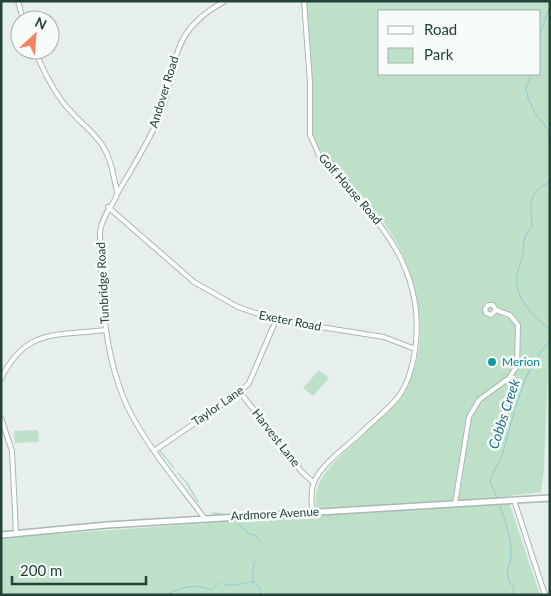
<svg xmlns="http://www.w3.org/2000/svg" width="551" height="596" font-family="Lato,sans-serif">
<rect width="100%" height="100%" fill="#e6efeb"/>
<path fill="#bfe0c8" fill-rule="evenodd" d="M 306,1 L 550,1 L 550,327 L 544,470 L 541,492 L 507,496 L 540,595 L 1,595 L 1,538 L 316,515 C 316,507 315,497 317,489 C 322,469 352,447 366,432 C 381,418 398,403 408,384 C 433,334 416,266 384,223 C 367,199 343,178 323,156 L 313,136 ZM 380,11 L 540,11 L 540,74 L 380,74 Z
M 319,370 L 329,378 L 313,396 L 303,388 Z
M 38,430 L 39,442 L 15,443 L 14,431 Z"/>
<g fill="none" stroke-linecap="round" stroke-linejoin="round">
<path stroke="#8ec9d4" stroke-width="1" d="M 540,34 L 550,6
M 531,74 L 526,89 L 528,98 L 534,111 L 548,130 L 550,150
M 550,182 C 527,193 531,202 532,226 C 520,242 525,242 522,259 C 521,264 518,269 517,274 C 513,296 533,318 550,329
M 160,451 L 174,468
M 178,473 L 187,483 L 198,502
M 497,497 L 490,482 L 491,477 C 495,468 502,458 504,449 C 514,412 523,369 550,341
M 500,506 C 505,521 512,538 511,554 C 511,569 501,572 514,588 L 513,595
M 212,513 L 229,515
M 236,521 L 249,534 L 255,535 L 260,542
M 255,562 L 253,569 L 253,582 L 260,588 L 261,595
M 224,584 C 236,588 242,582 253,582
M 165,595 C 184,587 192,583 212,590 L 219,582"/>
<g stroke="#a8b8b2" stroke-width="6">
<path id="minor" d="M 18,1 L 23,20
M 304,1 L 310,82 L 310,135 L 320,157 C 371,213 424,260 416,342 C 414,362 410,380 399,396 C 389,409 375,419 364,430 C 348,446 323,462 314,482 C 310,491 312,503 312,512
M 35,50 C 42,68 50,85 62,101 C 85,132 106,133 114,178 C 115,183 117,189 117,194 C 115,204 102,214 100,232 C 102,292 102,356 130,412 C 150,450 179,484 205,519
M 117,194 C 131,170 146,146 158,120 C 181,68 163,35 225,1
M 108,207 L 194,282 L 238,307 L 276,320 L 384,337 L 415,349
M 1,379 C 25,328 57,336 106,330
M 240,392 L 301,471 L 314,483
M 1,418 L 12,451 L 16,533
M 154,451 L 240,392 L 249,383 L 276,320
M 514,500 L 545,595
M 455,504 L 469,417 L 479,400 L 509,378 L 517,366 L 518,325 L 510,315 L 496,310 L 493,305 L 488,305 L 485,309 L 486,313 L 491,315 L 496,310"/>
</g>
<g stroke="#a8b8b2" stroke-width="8">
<path id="tertiary" d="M 1,535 L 107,525 L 550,498"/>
</g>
<use href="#minor" stroke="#fff" stroke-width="4"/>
<use href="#tertiary" stroke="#fff" stroke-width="5"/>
</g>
<circle fill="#0f9aa8" stroke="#f7fbf9" stroke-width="2" cx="492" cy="362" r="5"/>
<g text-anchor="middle" stroke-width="5" stroke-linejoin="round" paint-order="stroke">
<g font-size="12" fill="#24423a" stroke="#f7fbf9">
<text transform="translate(164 92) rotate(-73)" y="4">Andover Road</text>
<text transform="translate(350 189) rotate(49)" y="4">Golf House Road</text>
<text transform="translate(103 283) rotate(-93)" y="4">Tunbridge Road</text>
<text transform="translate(290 321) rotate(11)" y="4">Exeter Road</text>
<text transform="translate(218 406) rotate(-35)" y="4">Taylor Lane</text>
<text transform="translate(276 438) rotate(52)" y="4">Harvest Lane</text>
<text transform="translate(275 514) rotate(-3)" y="4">Ardmore Avenue</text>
</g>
<g font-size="12" fill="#0d838f" stroke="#f7fbf9" text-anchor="start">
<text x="502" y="366">Merion</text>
</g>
<g font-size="14" font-style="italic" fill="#1c6f80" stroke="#f7fbf9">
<text transform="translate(504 414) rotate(-72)" y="5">Cobbs Creek</text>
</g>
</g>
<rect width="551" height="596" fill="none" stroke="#24423a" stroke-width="5"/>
<rect x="378" y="10" width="162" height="65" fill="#f7fbf9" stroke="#a3b1ad"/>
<rect x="388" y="26" width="25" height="8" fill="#ffffff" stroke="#a3b1ad"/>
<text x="424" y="35" font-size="15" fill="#24423a">Road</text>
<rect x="388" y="48" width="25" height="15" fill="#bfe0c8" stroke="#a3b1ad"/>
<text x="424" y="60" font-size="15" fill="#24423a">Park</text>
<g transform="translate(35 35) rotate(26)"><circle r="24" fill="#f7fbf9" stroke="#a3b1ad"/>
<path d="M0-4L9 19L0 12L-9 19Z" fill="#f4845f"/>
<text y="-8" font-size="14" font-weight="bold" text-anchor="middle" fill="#24423a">N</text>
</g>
<path d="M12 576v8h134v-8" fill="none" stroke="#24423a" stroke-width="2.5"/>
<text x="20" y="576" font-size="15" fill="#24423a" stroke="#f7fbf9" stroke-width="4" paint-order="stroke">200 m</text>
</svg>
